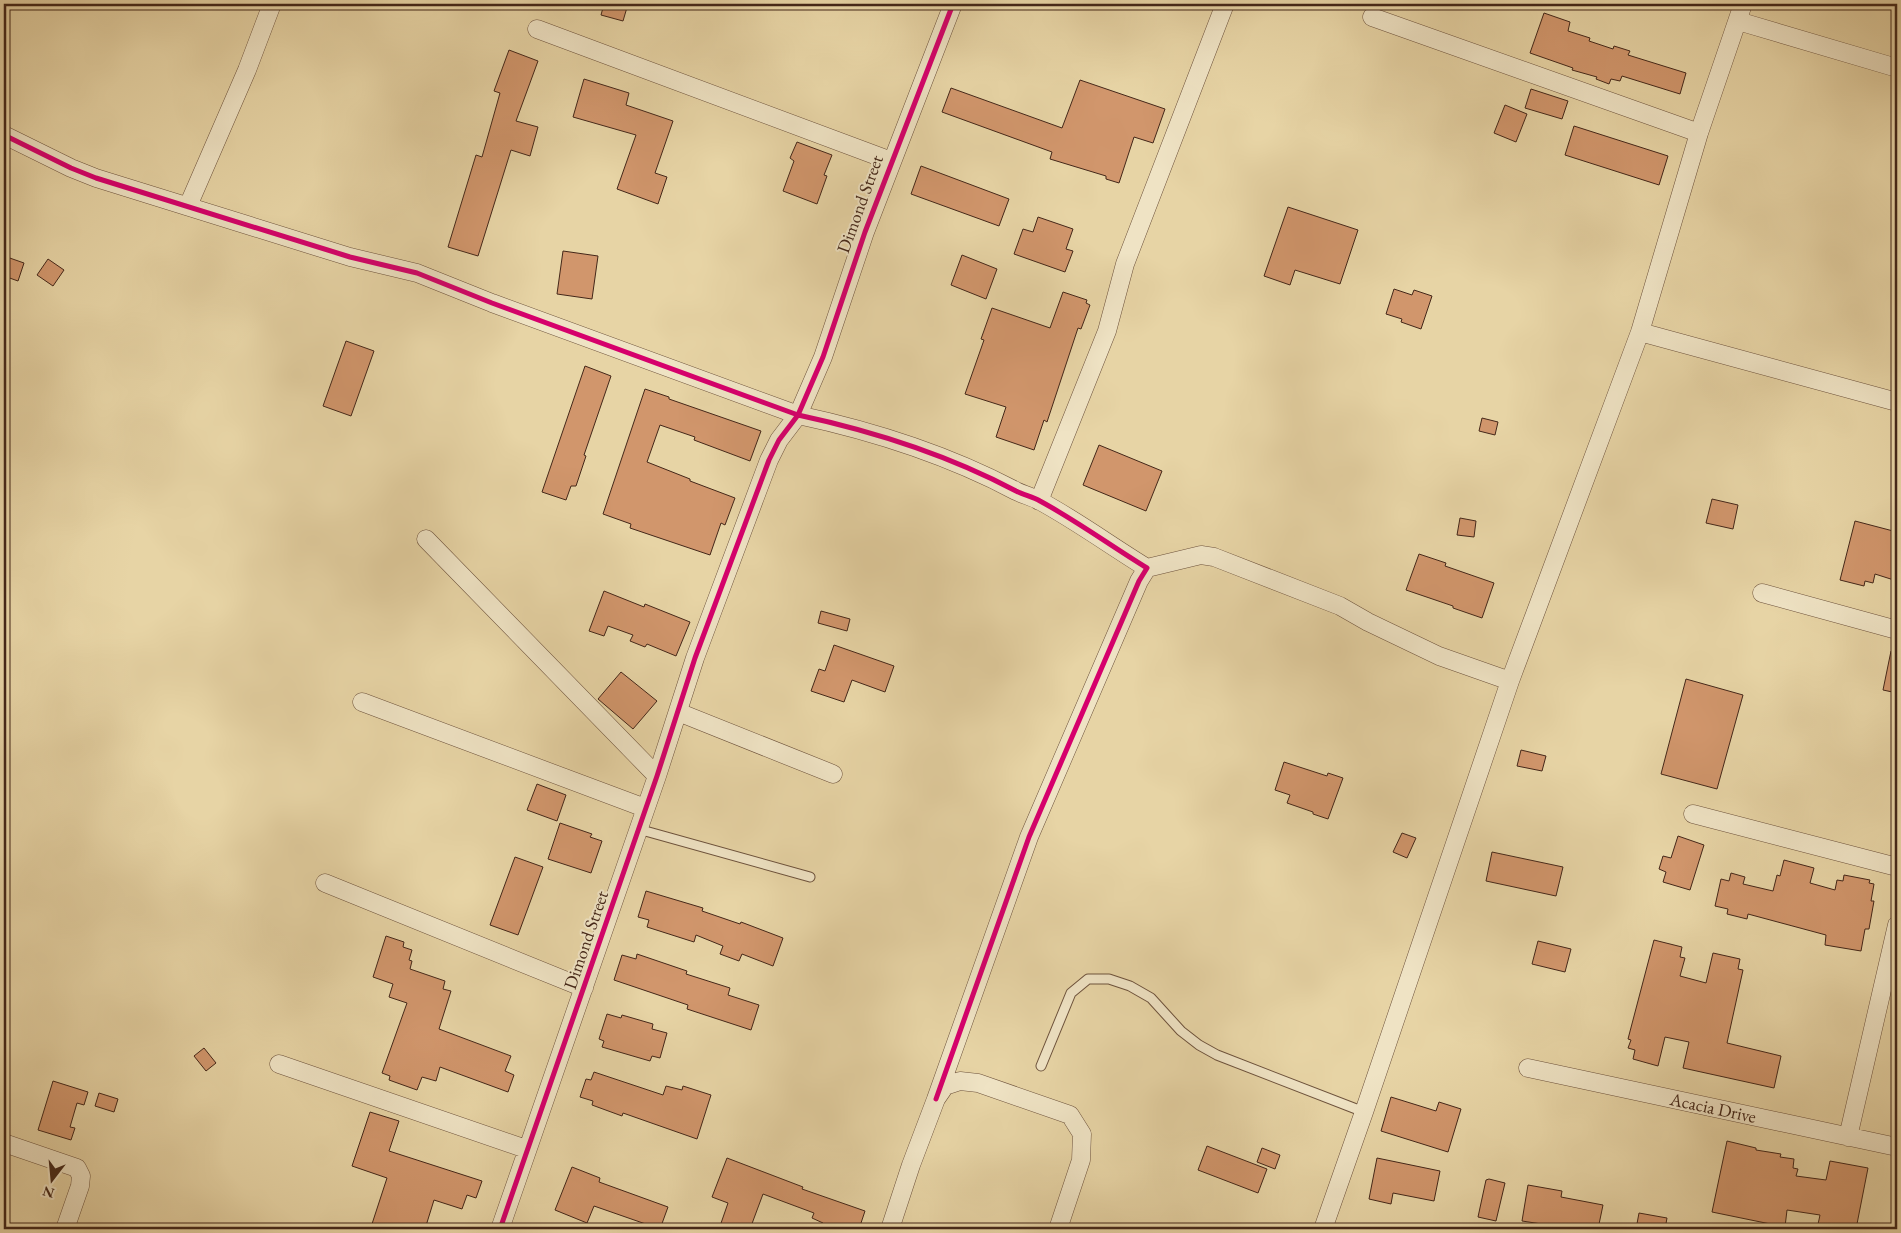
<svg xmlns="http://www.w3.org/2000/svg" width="1901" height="1233" font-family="'EB Garamond',serif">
<rect width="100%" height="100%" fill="#e7d4a5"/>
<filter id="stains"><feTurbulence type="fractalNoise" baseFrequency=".004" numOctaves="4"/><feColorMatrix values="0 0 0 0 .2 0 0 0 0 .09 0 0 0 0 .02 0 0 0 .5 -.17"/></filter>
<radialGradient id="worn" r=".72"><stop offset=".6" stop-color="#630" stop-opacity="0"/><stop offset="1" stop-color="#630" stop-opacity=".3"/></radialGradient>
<path fill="#d1966c" stroke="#442719" d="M 604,4 L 628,4 L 623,21 L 601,15 Z
M 1544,13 L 1570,22 L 1568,31 L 1590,38 L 1589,41 L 1613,49 L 1614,46 L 1630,51 L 1628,55 L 1686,73 L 1680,94 L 1622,76 L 1620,81 L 1611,79 L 1609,84 L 1596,79 L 1597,77 L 1572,70 L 1573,68 L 1530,53 Z
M 509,50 L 538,61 L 516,121 L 538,127 L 530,156 L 511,150 L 478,256 L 448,247 L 476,155 L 482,157 L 500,93 L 494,91 Z
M 584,79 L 629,93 L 626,105 L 673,121 L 655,173 L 667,177 L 658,204 L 617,189 L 636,135 L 573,117 Z
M 1080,80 L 1165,109 L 1153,143 L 1134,137 L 1119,183 L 1106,179 L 1106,176 L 1050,159 L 1052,152 L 942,112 L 951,88 L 1062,128 Z
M 1531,89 L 1568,101 L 1562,119 L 1525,108 Z
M 1505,105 L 1527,114 L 1516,142 L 1494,133 Z
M 1574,126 L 1668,156 L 1659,185 L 1565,155 Z
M 797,142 L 832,155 L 824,175 L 827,176 L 817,204 L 783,191 L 794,161 L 790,158 Z
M 921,166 L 1009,199 L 999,226 L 911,194 Z
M 1288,207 L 1358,230 L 1340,284 L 1295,270 L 1290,285 L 1264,276 Z
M 1038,217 L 1073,229 L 1066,249 L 1073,251 L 1065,272 L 1014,254 L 1023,229 L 1033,232 Z
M 563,251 L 598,256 L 592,299 L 557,294 Z
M 962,255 L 997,269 L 986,299 L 951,285 Z
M 4,256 L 24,263 L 18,281 L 4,276 Z
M 48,259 L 64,270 L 53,286 L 37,275 Z
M 1394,289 L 1412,295 L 1414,290 L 1432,296 L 1421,329 L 1401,322 L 1402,319 L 1386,314 Z
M 1063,292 L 1087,300 L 1086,303 L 1090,305 L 1081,329 L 1078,328 L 1047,422 L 1044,420 L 1034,450 L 996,437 L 1006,407 L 965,394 L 984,340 L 981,339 L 992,308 L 1050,328 Z
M 346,341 L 374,351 L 351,416 L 323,406 Z
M 585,366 L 611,376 L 584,455 L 586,456 L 576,486 L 571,486 L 566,500 L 542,492 Z
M 645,389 L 669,397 L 669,399 L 761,431 L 750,461 L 694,440 L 695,437 L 660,425 L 647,462 L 690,479 L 690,481 L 735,498 L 725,525 L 721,523 L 710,555 L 630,528 L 631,524 L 603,514 Z
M 1482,418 L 1498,422 L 1495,435 L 1479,431 Z
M 1099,445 L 1162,471 L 1146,511 L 1083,485 Z
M 1712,499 L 1738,505 L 1733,529 L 1706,523 Z
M 1460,518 L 1476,521 L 1474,537 L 1457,535 Z
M 1855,521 L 1897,532 L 1897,581 L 1875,574 L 1873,583 L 1865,581 L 1864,586 L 1840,580 Z
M 1419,554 L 1446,563 L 1445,566 L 1494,583 L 1482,618 L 1453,608 L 1453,606 L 1406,590 Z
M 604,591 L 644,607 L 645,604 L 690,622 L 676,656 L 647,644 L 645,647 L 630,641 L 633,635 L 608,626 L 604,636 L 589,631 Z
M 821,611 L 850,619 L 847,631 L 818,623 Z
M 834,645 L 894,666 L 885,692 L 852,680 L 844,702 L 811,691 L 819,669 L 825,671 Z
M 1891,651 L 1897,651 L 1897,693 L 1883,690 Z
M 621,672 L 657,701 L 633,729 L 598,699 Z
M 1686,679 L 1743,695 L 1717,789 L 1661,774 Z
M 1521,750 L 1546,756 L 1542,771 L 1517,766 Z
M 1284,762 L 1327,776 L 1328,773 L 1343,778 L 1328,819 L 1313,814 L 1313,812 L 1287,803 L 1290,795 L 1275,790 Z
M 537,784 L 566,795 L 557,821 L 527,810 Z
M 560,823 L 592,834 L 590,837 L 602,841 L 591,873 L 548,859 Z
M 1402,833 L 1416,838 L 1407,858 L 1393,852 Z
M 1678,836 L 1704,845 L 1690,890 L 1663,882 L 1666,872 L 1659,869 L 1663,856 L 1671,858 Z
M 1492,852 L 1563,867 L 1556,896 L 1486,881 Z
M 515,857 L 543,867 L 518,935 L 490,925 Z
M 1784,860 L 1814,868 L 1810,883 L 1835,890 L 1837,880 L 1843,881 L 1844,875 L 1870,880 L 1869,883 L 1874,884 L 1871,901 L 1874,901 L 1869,929 L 1865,929 L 1861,951 L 1825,945 L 1826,935 L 1748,914 L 1747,919 L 1727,914 L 1728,909 L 1715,906 L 1721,879 L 1729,881 L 1731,873 L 1745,877 L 1743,884 L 1773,891 L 1777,875 L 1780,876 Z
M 646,891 L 703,908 L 702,911 L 740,924 L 741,922 L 783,938 L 773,966 L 742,954 L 739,961 L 720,954 L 723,946 L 696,935 L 694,942 L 647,927 L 649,920 L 638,917 Z
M 386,936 L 404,942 L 403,947 L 412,950 L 409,960 L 412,961 L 410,969 L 445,981 L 443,989 L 451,991 L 439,1029 L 511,1056 L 505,1071 L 514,1075 L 508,1092 L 440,1067 L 436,1081 L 422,1077 L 417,1090 L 389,1080 L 390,1076 L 382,1073 L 407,1003 L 389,997 L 393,984 L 373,977 Z
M 1654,940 L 1682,947 L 1680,957 L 1685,958 L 1680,976 L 1706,983 L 1713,953 L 1740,959 L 1738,969 L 1743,970 L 1727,1043 L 1781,1056 L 1774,1088 L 1683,1068 L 1689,1042 L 1665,1037 L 1658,1066 L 1633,1059 L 1635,1050 L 1628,1048 L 1631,1040 L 1628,1039 Z
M 1538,941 L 1571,949 L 1565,972 L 1532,964 Z
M 637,954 L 687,971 L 686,974 L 730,988 L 728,995 L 759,1005 L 751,1030 L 687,1009 L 688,1005 L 614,980 L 622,955 L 636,959 Z
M 607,1014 L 621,1018 L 622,1015 L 653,1024 L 652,1029 L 667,1033 L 660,1058 L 652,1056 L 650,1061 L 602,1047 L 604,1041 L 599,1039 Z
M 204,1048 L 216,1063 L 206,1071 L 194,1056 Z
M 594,1072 L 663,1095 L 666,1086 L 682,1090 L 683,1086 L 711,1095 L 697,1139 L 623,1113 L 622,1116 L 592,1105 L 593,1101 L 580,1097 L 586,1079 L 591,1080 Z
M 53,1081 L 88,1092 L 84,1105 L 77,1103 L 70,1127 L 75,1128 L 71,1140 L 38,1130 Z
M 99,1093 L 118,1099 L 114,1112 L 95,1106 Z
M 1391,1097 L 1436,1111 L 1439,1102 L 1461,1109 L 1448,1152 L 1381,1131 Z
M 370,1112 L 399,1121 L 389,1151 L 482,1181 L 476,1198 L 467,1195 L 462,1209 L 434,1200 L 425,1229 L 378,1229 L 371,1227 L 387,1178 L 352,1166 Z
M 1727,1141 L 1756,1148 L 1756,1150 L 1781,1154 L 1780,1157 L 1794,1159 L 1793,1168 L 1798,1169 L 1796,1176 L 1826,1180 L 1830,1161 L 1868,1168 L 1856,1229 L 1817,1229 L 1820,1215 L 1787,1210 L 1785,1227 L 1712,1212 Z
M 1207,1146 L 1267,1169 L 1258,1193 L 1198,1170 Z
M 1262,1148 L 1280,1155 L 1275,1169 L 1257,1162 Z
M 727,1158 L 803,1187 L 802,1189 L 865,1211 L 859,1229 L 821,1229 L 823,1223 L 812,1218 L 814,1213 L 763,1194 L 750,1229 L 719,1229 L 728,1203 L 712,1197 Z
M 1377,1158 L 1440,1171 L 1434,1201 L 1393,1193 L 1391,1204 L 1369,1199 Z
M 572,1167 L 600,1178 L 599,1182 L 668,1207 L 660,1229 L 594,1206 L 587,1223 L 555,1210 Z
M 1489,1179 L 1505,1183 L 1496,1221 L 1478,1217 L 1486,1180 Z
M 1528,1185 L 1562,1191 L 1561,1197 L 1603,1205 L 1598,1229 L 1574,1229 L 1522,1221 Z
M 1639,1213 L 1667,1218 L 1665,1229 L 1636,1229 Z"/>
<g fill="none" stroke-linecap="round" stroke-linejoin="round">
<g stroke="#6d523c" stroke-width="11">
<path id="service" d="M 638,829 L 810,877
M 1041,1066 L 1071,993 L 1088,979 L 1109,979 L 1130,986 L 1151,998 L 1181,1031 L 1199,1045 L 1217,1055 L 1364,1112"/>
</g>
<g stroke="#6d523c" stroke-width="19">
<path id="minor" d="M 1372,17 L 1699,133
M 1738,21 L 1897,68
M 537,29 L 891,161
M 4,135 L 71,168 L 96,178 L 350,257 L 417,273 L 492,303 L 798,415 C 873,431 948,455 1016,491 C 1024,495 1033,497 1040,501 C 1077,521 1111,546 1147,568 L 1139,581 L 1029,837 L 936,1099
M 188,206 L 247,70 L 272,4
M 1640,332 L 1897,402
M 1039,501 L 1107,331 L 1125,264 L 1225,4
M 426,539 L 657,776
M 1147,568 L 1201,555 L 1214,557 L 1340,606 L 1368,622 L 1439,656 L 1510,681
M 1762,593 L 1897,630
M 362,702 L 645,808
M 678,712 L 833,774
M 1693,814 L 1897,867
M 325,883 L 584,988
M 279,1064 L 526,1149
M 1528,1068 L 1897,1147
M 1848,1137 L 1897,925
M 4,1143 L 77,1168 L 81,1176 L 80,1186 L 65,1229
M 500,1229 L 657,776 L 695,658 L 769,460 L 779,440 L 798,415 L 823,357 L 865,232 L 953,4
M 890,1229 L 911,1165 L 936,1099 L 945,1086 L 960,1081 L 978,1083 L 1070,1115 L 1082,1134 L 1081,1160 L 1058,1229
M 1323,1229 L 1364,1112 L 1510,681 L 1640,332 L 1699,133 L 1743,4"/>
</g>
<use href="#service" stroke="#efe3c4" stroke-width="9"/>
<use href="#minor" stroke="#efe3c4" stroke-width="18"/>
<g stroke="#efe3c4" stroke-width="8">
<path id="cycleway" d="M 4,135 L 71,168 L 96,178 L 350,257 L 417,273 L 492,303 L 798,415 C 873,431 948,455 1016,491 C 1024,495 1033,497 1040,501 C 1077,521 1111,546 1147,568 L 1139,581 L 1029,837 L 936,1099
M 500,1229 L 657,776 L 695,658 L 769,460 L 779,440 L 798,415 L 823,357 L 865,232 L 953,4"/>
</g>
<use href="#cycleway" stroke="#d6006c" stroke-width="5"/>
</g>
<g text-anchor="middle" stroke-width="4" stroke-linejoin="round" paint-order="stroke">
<g font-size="18" fill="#442719" stroke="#efe3c4">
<text transform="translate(860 204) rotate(-70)" y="6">Dimond Street</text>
<text transform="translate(586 940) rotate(-71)" y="6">Dimond Street</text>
<text transform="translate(1713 1108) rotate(12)" y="6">Acacia Drive</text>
</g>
</g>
<rect width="1901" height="1233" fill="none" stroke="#e7d4a5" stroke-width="20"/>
<rect x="5" y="5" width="1891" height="1223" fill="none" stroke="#442719" stroke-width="2.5"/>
<rect x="10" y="10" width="1881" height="1213" fill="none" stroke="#442719"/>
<g transform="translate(52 1180) rotate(196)" stroke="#efe3c4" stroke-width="4" paint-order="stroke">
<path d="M0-4L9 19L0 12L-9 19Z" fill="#442719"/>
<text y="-8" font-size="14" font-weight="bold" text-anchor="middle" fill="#442719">N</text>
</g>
<rect width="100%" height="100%" filter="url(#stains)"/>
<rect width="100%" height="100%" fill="url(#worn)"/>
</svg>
